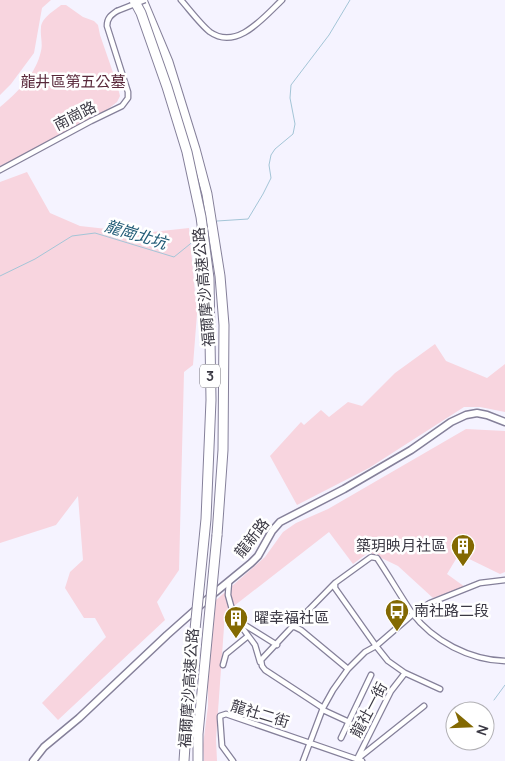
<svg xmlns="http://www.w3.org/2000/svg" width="505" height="761" font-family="Manrope,'Noto Sans TC',sans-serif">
<rect width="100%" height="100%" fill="#f5f3ff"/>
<path fill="#f8d5df" d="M 0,0 L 51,0 L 42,8 L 34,53 L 11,84 L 0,95 Z
M 61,5 L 66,5 L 83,17 L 94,21 L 98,25 L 100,35 L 117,84 L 120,96 L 117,102 C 82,130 40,148 0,166 L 0,107 C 18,92 36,74 41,51 C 43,44 40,35 41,28 C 41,18 54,11 61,5 Z
M 27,172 L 50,213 L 80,226 L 143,233 L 189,228 L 197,314 L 193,365 L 184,372 L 179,570 L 157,602 L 165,620 L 58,720 L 42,703 L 106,637 L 95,618 L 84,618 L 65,588 L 70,572 L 83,560 L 78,496 L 56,525 L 0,543 L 0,182 Z
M 435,344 L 446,361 L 487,378 L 505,364 L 505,412 L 480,407 L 464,407 L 369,468 L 297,505 L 270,456 L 301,422 L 304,425 L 321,410 L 329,417 L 348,402 L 362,406 L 395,373 Z
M 466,429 L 505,431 L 505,572 L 500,574 L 459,554 L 447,574 L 465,587 L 433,598 L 398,566 L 369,552 L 353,564 L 329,532 L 225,613 L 216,739 L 217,761 L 204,761 L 203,745 L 208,706 L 208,679 L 216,600 L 265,557 L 283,532 L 296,523 L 328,509 Z"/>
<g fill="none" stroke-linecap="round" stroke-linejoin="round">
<path stroke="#a4c5d7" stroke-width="1" d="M 216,222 L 217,221 L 248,219 L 263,194 L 271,178 L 269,165 L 271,155 L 275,149 L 293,134 L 295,124 L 290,98 L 291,85 L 329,35 L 350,0
M 0,276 L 35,259 L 72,236 L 95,233 L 174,257 L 200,236
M 494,700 L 505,685"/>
<g stroke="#85809a" stroke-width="7">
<path id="street" d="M 181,0 C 189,9 201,25 210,32 C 237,51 264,17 282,0
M 0,170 L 91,121 L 122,106 L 128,98 L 128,92 L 107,26 C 107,18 111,15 117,11
M 229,582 L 228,595 L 233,613 L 235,618 L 255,645 L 260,662
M 240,622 L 277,645
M 292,627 L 295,624 L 335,583
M 223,665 L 226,654 L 248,636
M 440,689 L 405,673 L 388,661 L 376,646 L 335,588 L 335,583 L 371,557 L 377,558 C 389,576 400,595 412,613 C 433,641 470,660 505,661
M 323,708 L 265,670 L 262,666 L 261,660 L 292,627 L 295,627 L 301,630 L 348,669
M 323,710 L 349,722
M 341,738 L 371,675
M 360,757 L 424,706
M 357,759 L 391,691 L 405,673
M 233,761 L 222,746 L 220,718 L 220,716 L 226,714 L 362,761
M 303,761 L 323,708 L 333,690 L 348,669 L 365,652 L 376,646 L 413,614 L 430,603 L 480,583 L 505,580"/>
</g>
<g stroke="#85809a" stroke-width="9">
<path id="secondary" d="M 33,761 L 44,747 L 79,718 L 167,635 L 212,595 L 251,563 L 258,556 L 272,531 L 280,522 L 344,489 L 411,450 L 451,422 L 466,415 L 477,413 L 487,415 L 505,422"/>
</g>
<g stroke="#85809a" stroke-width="11">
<path id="highway" d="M 142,0 L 168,62 L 195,149 L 207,194 L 220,276 L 224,325 L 223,450 L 217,535"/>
</g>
<use href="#street" stroke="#fff" stroke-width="4.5"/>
<use href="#secondary" stroke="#fff" stroke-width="6"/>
<use href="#highway" stroke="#fff" stroke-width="9"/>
<g stroke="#85809a" stroke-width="7" stroke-linecap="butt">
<path id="street-bridge" d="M 117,11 L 145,0"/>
</g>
<g stroke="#85809a" stroke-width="11" stroke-linecap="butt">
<path id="highway-bridge" d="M 134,0 L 141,13 L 167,87 L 187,152 L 201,217 L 209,278 L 211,400 L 206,519 L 188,700 L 184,761
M 198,761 L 198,734 L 217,535"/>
</g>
<use href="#street-bridge" stroke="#fff" stroke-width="4.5"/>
<use href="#highway-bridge" stroke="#fff" stroke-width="9"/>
</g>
<defs>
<g id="building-pin" transform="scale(1.25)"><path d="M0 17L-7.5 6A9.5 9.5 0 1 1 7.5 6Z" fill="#836902" stroke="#fff"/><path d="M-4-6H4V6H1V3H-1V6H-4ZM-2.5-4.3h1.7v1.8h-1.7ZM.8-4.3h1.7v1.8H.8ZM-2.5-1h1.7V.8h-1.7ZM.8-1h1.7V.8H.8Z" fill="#fff"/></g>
<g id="bus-pin" transform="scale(1.25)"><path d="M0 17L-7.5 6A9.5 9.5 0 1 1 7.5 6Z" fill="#836902" stroke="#fff"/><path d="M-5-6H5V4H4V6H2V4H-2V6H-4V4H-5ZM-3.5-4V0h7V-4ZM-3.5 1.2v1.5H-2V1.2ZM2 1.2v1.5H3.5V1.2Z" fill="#fff"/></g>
</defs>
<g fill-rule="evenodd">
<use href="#building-pin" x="463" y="546"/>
<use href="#bus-pin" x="397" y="611"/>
<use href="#building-pin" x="236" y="618"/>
</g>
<g text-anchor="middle" stroke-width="5" stroke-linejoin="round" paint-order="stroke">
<rect fill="#fff" stroke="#76747c" stroke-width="1" x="200" y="364.5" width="20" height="23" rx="4"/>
<g font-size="14" font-weight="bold" fill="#3b3944">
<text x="210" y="381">3</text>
</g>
<g font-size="15" fill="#59293b" stroke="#fff">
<text x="73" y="87">龍井區第五公墓</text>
</g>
<g font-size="15" fill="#3b3944" stroke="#fff">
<text transform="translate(75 116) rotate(-27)" y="5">南崗路</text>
<text transform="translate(204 287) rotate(-95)" y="5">福爾摩沙高速公路</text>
<text transform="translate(252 538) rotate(-52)" y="5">龍新路</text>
<text transform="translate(189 688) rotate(-86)" y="5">福爾摩沙高速公路</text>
<text transform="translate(369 710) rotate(-62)" y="5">龍社一街</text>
<text transform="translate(260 714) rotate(17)" y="5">龍社二街</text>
</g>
<g font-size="15" fill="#3b3944" stroke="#fff" text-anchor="start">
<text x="446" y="551" text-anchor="end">築玥映月社區</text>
<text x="414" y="616">南社路二段</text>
<text x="254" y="623">曜幸福社區</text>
</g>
<g font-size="16" font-style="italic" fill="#215b76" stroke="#fff">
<text transform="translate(136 234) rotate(17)" y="6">龍崗北坑</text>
</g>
</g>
<g transform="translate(470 726) rotate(109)"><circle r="24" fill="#ffffff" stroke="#b1b0b4"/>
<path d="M0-4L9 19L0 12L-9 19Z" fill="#836902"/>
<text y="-8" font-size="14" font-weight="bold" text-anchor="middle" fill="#3b3944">N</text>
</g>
</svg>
